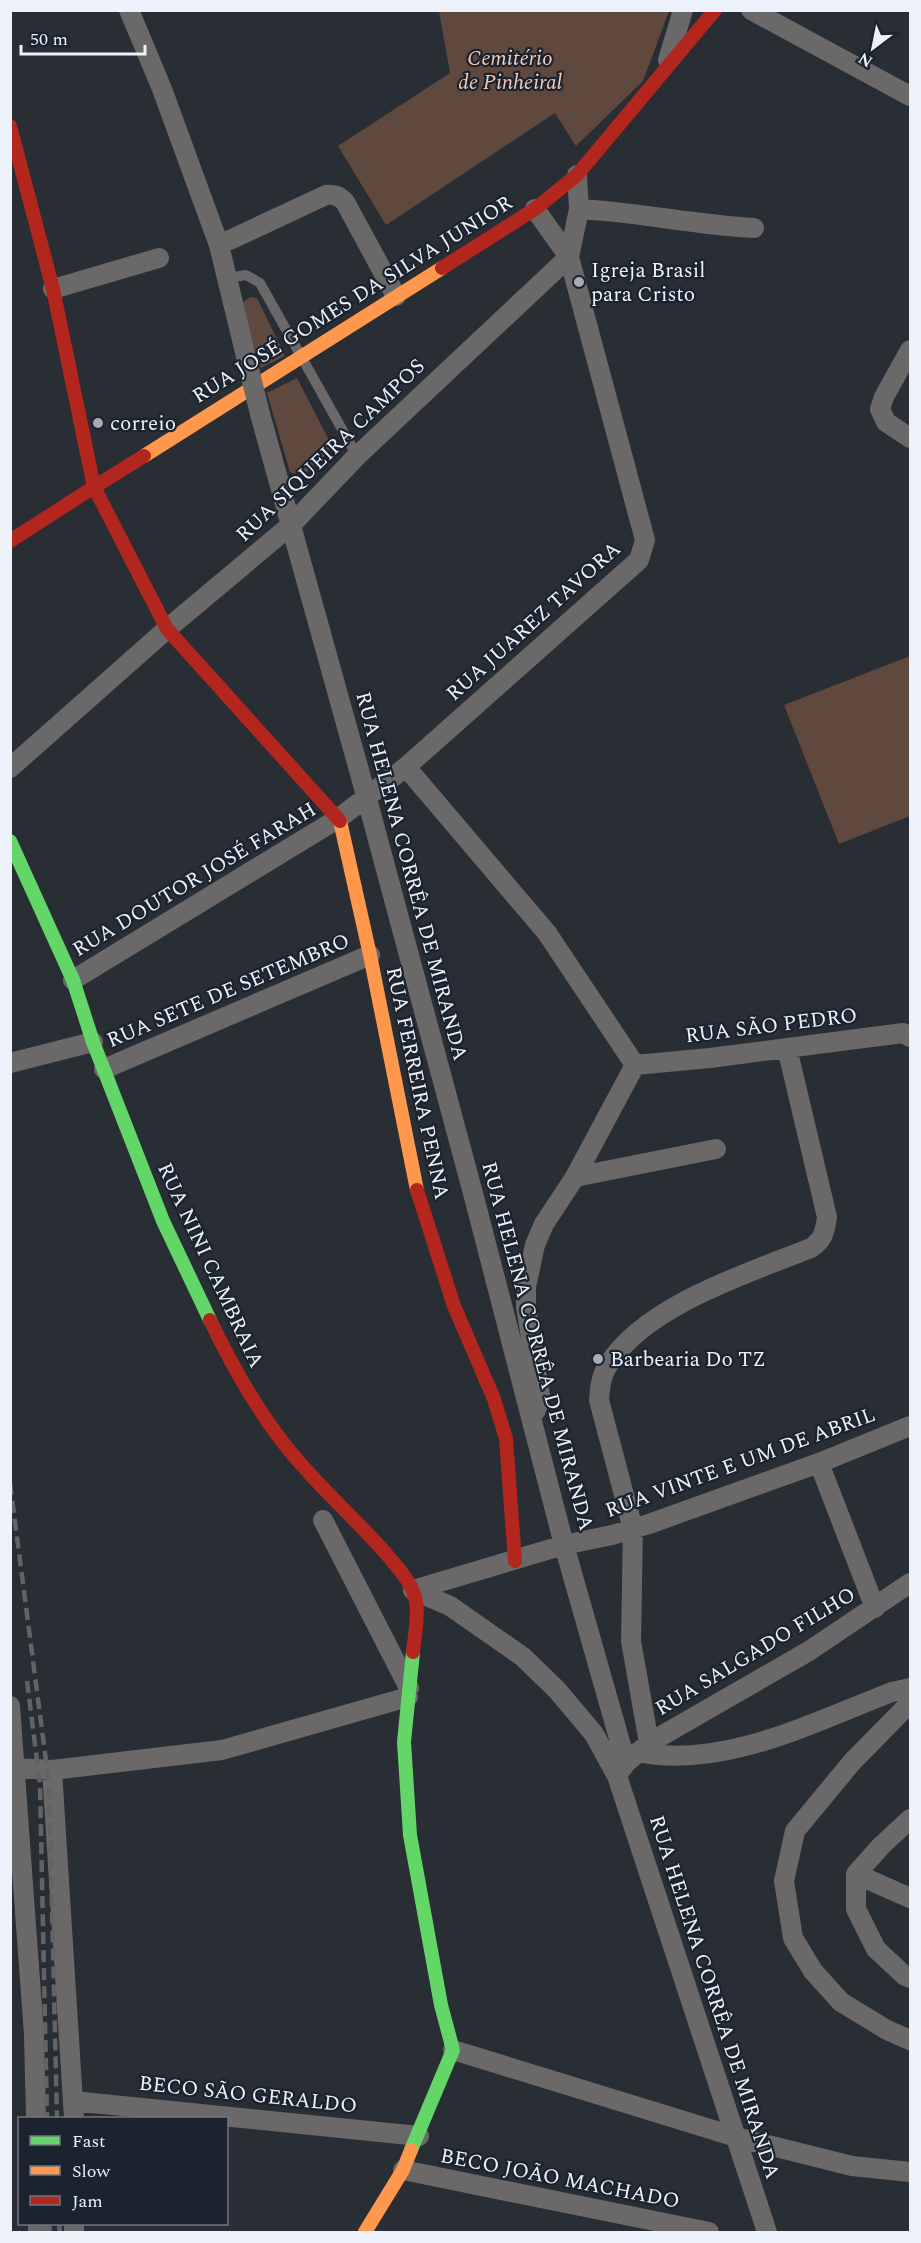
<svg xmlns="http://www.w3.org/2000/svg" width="921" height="2243" font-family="Spectral,serif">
<rect width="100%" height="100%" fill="#292d34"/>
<path fill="#5f493e" d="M 439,11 L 669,11 L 643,81 L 576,146 L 555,113 L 386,225 L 338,146 L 450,73 Z
M 250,297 L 257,298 L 285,356 L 261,368 L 241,304 Z
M 297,378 L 331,444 L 328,453 L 302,476 L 290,472 L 267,393 Z
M 910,656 L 910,816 L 839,844 L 784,705 Z"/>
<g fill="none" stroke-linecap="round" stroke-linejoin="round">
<path stroke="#6a6868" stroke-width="10" d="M 227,278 L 246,275 L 260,283 L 357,456"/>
<path stroke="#6a6868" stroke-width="20" d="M 129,10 L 162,89 L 219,245 L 250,373
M 751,10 L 910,96
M 668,60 L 683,10
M 579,209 C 638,212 695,225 754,228
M 219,245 L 326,195 C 335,194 339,196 345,202 L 396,296
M 569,257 L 579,209 L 577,175
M 53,289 L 159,258
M 910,350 L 884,397 L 880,409 L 886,422 L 910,438
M 260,414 L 367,799 L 474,1197 L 564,1545 L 626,1763
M 406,767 L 547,933 L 635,1065
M 10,768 L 167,629 L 291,525 L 357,456 L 569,257
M 73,980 L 339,818 L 406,767 L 639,560 L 645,540 L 569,257 L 535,209
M 10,1063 L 93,1042
M 635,1065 L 710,1058 L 903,1033 L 910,1037
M 104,1069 L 370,955
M 575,1177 L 716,1149
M 531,1417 L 536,1410 L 540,1396 L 526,1306 L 526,1287 L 535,1245 L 544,1224 L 575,1177 L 635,1065
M 819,1463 L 875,1608
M 323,1520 L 409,1688
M 413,1590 L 450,1606 L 523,1657 L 557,1690 L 594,1734 L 617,1776 L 767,2232
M 413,1590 L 564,1545 L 612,1535 L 649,1524 L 819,1463 L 910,1426
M 910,1703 L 852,1762 L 795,1831 L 784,1881 L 793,1938 L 813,1971 L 841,2002 L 887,2030 L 910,2040
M 10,1706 L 34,2035 L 36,2118
M 649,1743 L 631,1641 L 633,1529 L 599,1400 C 600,1387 601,1376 608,1365 C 646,1305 748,1273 811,1248 C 823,1240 825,1232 827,1217 L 787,1048
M 638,1752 C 722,1770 816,1721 892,1692 L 910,1688
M 16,1768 L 52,1770 L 222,1750 L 408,1697
M 52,1770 L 74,2118
M 620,1771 L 626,1763 L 649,1743 L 809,1651 L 910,1583
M 856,1874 L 856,1909 L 876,1949 L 905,1976 L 910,1978
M 856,1874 L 881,1846 L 910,1819
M 856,1874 L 910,1898
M 453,2050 L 736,2137 L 852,2166 L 910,2172
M 73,2101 L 419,2136
M 403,2170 L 709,2232
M 38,2224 L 38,2232
M 74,2224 L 74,2232"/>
<path stroke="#63d668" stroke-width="14" d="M 10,841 L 73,980 L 93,1042 L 163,1221 L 210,1320
M 411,2150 L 453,2050 L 441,2005 L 410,1835 L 404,1742 L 413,1652"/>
<path stroke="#ff974d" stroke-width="14" d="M 144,456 L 442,268
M 340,821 L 370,955 L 417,1190
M 365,2232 L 403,2170 L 411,2150"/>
<path stroke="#b3261e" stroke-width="14" d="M 10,126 L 53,289 L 94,487 L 10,541
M 442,268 L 535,209 L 577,175 L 715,10
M 144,456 L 94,487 L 167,629 L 340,821
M 417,1190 L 454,1306 L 494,1399 L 506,1439 L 515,1561
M 210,1320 C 233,1368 259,1415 294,1456 C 323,1491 358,1521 388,1556 C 396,1566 407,1577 412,1589 C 421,1608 415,1632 413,1652"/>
<path stroke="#616367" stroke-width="4.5" stroke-dasharray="12 6" stroke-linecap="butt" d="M 10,1483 L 49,1784 L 57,2118
M 27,1681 L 40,1784 L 47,2118
M 49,2224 L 50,2232
M 59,2224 L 60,2232"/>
<path stroke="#6a6868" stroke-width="20" d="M 250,373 L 260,414"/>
</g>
<g fill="#a8acb5" stroke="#1b232f" stroke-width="2">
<circle cx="579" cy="282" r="6"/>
<circle cx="98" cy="423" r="6"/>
<circle cx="598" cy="1359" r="6"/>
</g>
<g text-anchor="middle" stroke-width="4.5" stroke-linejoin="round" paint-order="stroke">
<g font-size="21" font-style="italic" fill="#facdb8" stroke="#1b232f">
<text x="510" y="65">Cemitério<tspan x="510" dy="24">de Pinheiral</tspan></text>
</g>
<g font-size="21" fill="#ecf1fa" stroke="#1b232f" text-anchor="start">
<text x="591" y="277">Igreja Brasil<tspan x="591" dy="24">para Cristo</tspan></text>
<text x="110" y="430">correio</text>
<text x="610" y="1366">Barbearia Do TZ</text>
</g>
<g font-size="21" fill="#ecf1fa" stroke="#1b232f">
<text transform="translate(352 299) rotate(-32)" y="7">RUA JOSÉ GOMES DA SILVA JUNIOR</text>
<text transform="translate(330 450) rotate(-44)" y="7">RUA SIQUEIRA CAMPOS</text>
<text transform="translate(533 621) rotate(-42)" y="7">RUA JUAREZ TAVORA</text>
<text transform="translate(412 876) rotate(75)" y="7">RUA HELENA CORRÊA DE MIRANDA</text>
<text transform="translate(194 879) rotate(-31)" y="7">RUA DOUTOR JOSÉ FARAH</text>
<text transform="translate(228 990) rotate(-23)" y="7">RUA SETE DE SETEMBRO</text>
<text transform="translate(771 1025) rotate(-7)" y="7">RUA SÃO PEDRO</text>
<text transform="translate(418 1083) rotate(78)" y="7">RUA FERREIRA PENNA</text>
<text transform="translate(211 1265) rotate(65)" y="7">RUA NINI CAMBRAIA</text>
<text transform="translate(538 1346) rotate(75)" y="7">RUA HELENA CORRÊA DE MIRANDA</text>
<text transform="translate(740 1462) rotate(-20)" y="7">RUA VINTE E UM DE ABRIL</text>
<text transform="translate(755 1651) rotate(-31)" y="7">RUA SALGADO FILHO</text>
<text transform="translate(715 1997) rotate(72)" y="7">RUA HELENA CORRÊA DE MIRANDA</text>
<text transform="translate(248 2094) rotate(6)" y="7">BECO SÃO GERALDO</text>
<text transform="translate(560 2178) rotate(11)" y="7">BECO JOÃO MACHADO</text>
</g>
</g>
<rect width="921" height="2243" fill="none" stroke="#ecf1fa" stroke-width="24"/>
<rect x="18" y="2117" width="210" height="108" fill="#1b232f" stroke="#6f7580" stroke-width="1.5"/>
<rect x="30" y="2136" width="30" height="9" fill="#63d668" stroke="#6f7580" stroke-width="1.5"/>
<text x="72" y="2147" font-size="18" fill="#ecf1fa">Fast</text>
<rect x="30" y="2166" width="30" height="9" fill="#ff974d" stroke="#6f7580" stroke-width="1.5"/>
<text x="72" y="2177" font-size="18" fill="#ecf1fa">Slow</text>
<rect x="30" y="2196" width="30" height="9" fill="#b3261e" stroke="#6f7580" stroke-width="1.5"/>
<text x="72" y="2207" font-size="18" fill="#ecf1fa">Jam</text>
<g transform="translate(873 48) rotate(212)" stroke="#1b232f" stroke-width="4.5" paint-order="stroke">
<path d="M0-4.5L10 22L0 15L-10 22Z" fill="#ecf1fa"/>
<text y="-9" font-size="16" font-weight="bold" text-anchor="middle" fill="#ecf1fa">N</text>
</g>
<path d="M21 45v9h124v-9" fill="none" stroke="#ecf1fa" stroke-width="3"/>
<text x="30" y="45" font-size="18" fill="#ecf1fa" stroke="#1b232f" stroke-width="4.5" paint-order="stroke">50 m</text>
</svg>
